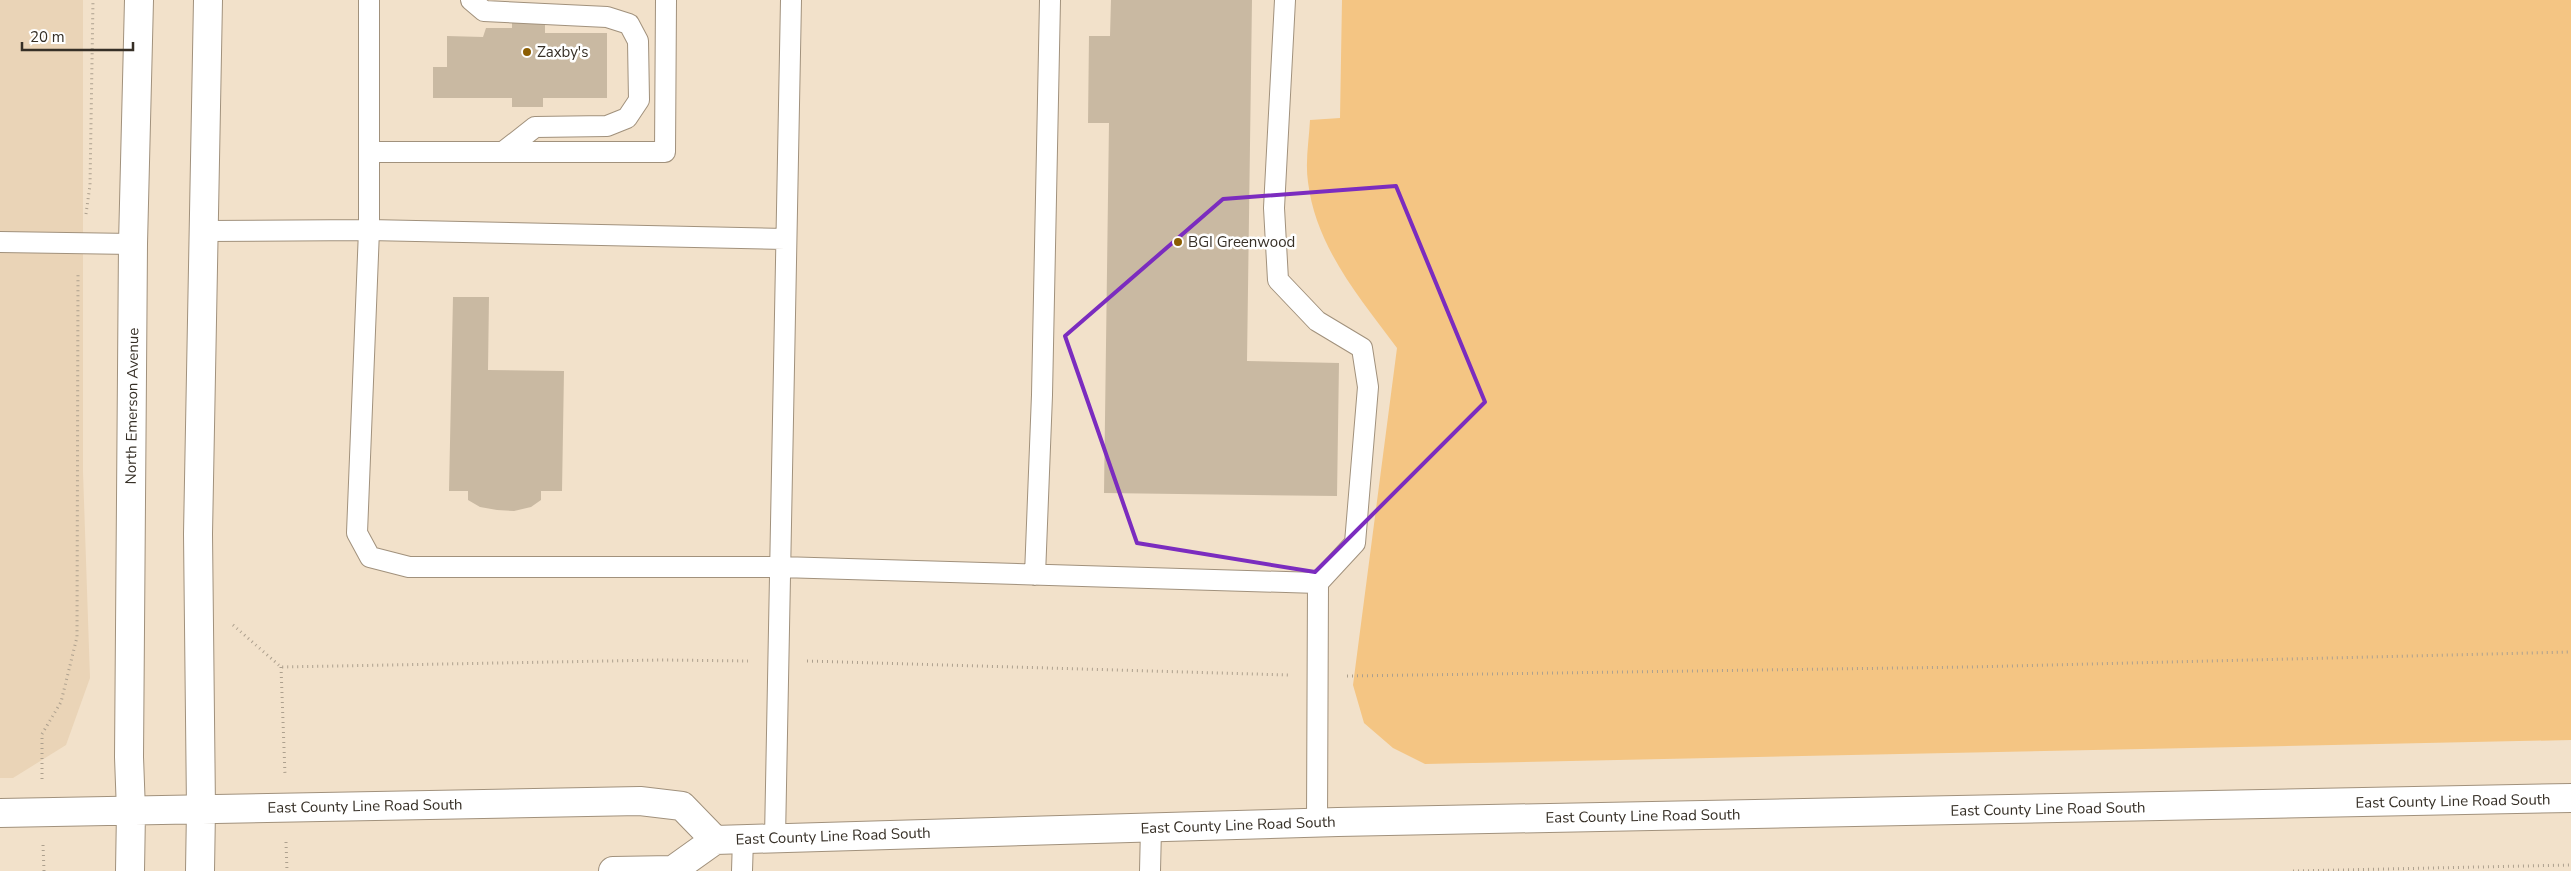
<svg xmlns="http://www.w3.org/2000/svg" width="2571" height="871" font-family="'Nunito Sans',sans-serif">
<rect width="100%" height="100%" fill="#f2e1ca"/>
<path fill="#ead4b7" d="M 0,0 L 83,0 L 83,472 L 90,678 L 66,745 L 13,778 L 0,778 Z"/>
<path fill="#f4c583" d="M 1342,0 L 2571,0 L 2571,740 L 1425,764 L 1393,748 L 1364,723 L 1353,685 L 1397,348 C 1359,297 1316,247 1308,182 C 1305,162 1309,140 1310,120 L 1340,118 Z"/>
<path fill="#c9b9a2" d="M 1111,0 L 1252,0 L 1247,361 L 1339,363 L 1337,496 L 1104,493 L 1109,123 L 1088,123 L 1089,36 L 1110,36 Z
M 512,17 L 545,17 L 545,33 L 607,33 L 607,98 L 543,98 L 543,107 L 512,107 L 512,98 L 433,98 L 433,67 L 447,67 L 447,36 L 483,37 L 486,28 L 512,28 Z
M 453,297 L 489,297 L 488,370 L 564,371 L 562,491 L 541,491 L 541,500 L 531,507 L 514,511 L 497,510 L 480,507 L 468,500 L 468,491 L 449,491 Z"/>
<g fill="none" stroke-linecap="round" stroke-linejoin="round">
<g stroke="#a1917c" stroke-width="22">
<path id="service" d="M 369,0 L 369,230 L 357,533 L 370,557 L 409,567 L 780,567 L 1318,583 L 1317,823
M 471,0 L 484,11 L 607,17 L 629,24 L 638,41 L 639,100 L 627,118 L 607,126 L 535,127 L 503,152
M 1285,0 L 1274,208 L 1278,280 L 1317,321 L 1362,348 L 1368,387 L 1355,543 L 1318,583
M 369,152 L 665,152 L 666,0
M 204,231 L 369,230 L 785,239
M 0,242 L 133,244
M 1035,575 L 1042,395 L 1050,0
M 775,838 L 791,0
M 742,871 L 743,839
M 1150,871 L 1151,828"/>
</g>
<g stroke="#a1917c" stroke-width="30">
<path id="secondary" d="M 201,809 L 198,534 L 208,0
M 131,811 L 129,757 L 133,244 L 139,0"/>
</g>
<g stroke="#a1917c" stroke-width="30">
<path id="primary" d="M 0,813 L 640,801 L 682,806 L 715,840
M 130,871 L 131,811
M 200,871 L 201,809
M 613,871 L 673,870 L 715,840 L 1338,822 L 2571,798"/>
</g>
<path stroke="#ada08e" stroke-width="3" stroke-dasharray="1 4" stroke-linecap="butt" d="M 86,214 L 90,185 L 93,0
M 233,625 L 281,667 L 662,660 L 748,661
M 807,661 L 1288,675
M 281,667 L 285,775
M 1347,676 L 1969,667 L 2571,652
M 42,779 L 42,734 L 61,702 L 77,637 L 78,272
M 286,842 L 287,871
M 43,845 L 44,871
M 2293,871 L 2571,865"/>
<use href="#service" stroke="#fff" stroke-width="20"/>
<use href="#secondary" stroke="#fff" stroke-width="28"/>
<use href="#primary" stroke="#fff" stroke-width="28"/>
</g>
<path fill="none" stroke="#7b2cbf" stroke-width="4" stroke-linejoin="round" d="M 1396,186 L 1485,402 L 1315,572 L 1137,543 L 1065,336 L 1223,199 Z"/>
<g fill="#8b5d02" stroke="#fff" stroke-width="2">
<circle cx="527" cy="52" r="5"/>
<circle cx="1178" cy="242" r="5"/>
</g>
<g text-anchor="middle" stroke-width="5" stroke-linejoin="round" paint-order="stroke">
<g font-size="15" fill="#362f26" stroke="#fff" text-anchor="start">
<text x="537" y="57">Zaxby's</text>
<text x="1188" y="247">BGI Greenwood</text>
</g>
<g font-size="15" fill="#362f26" stroke="#fff">
<text transform="translate(132 406) rotate(-89)" y="5">North Emerson Avenue</text>
<text transform="translate(2453 801) rotate(-1)" y="5">East County Line Road South</text>
<text transform="translate(365 806) rotate(-1)" y="5">East County Line Road South</text>
<text transform="translate(2048 809) rotate(-1)" y="5">East County Line Road South</text>
<text transform="translate(1643 816) rotate(-1)" y="5">East County Line Road South</text>
<text transform="translate(1238 825) rotate(-2)" y="5">East County Line Road South</text>
<text transform="translate(833 836) rotate(-2)" y="5">East County Line Road South</text>
</g>
</g>
<path d="M22 42v8h111v-8" fill="none" stroke="#362f26" stroke-width="2.5"/>
<text x="30" y="42" font-size="15" fill="#362f26" stroke="#ffffff" stroke-width="4" paint-order="stroke">20 m</text>
</svg>
